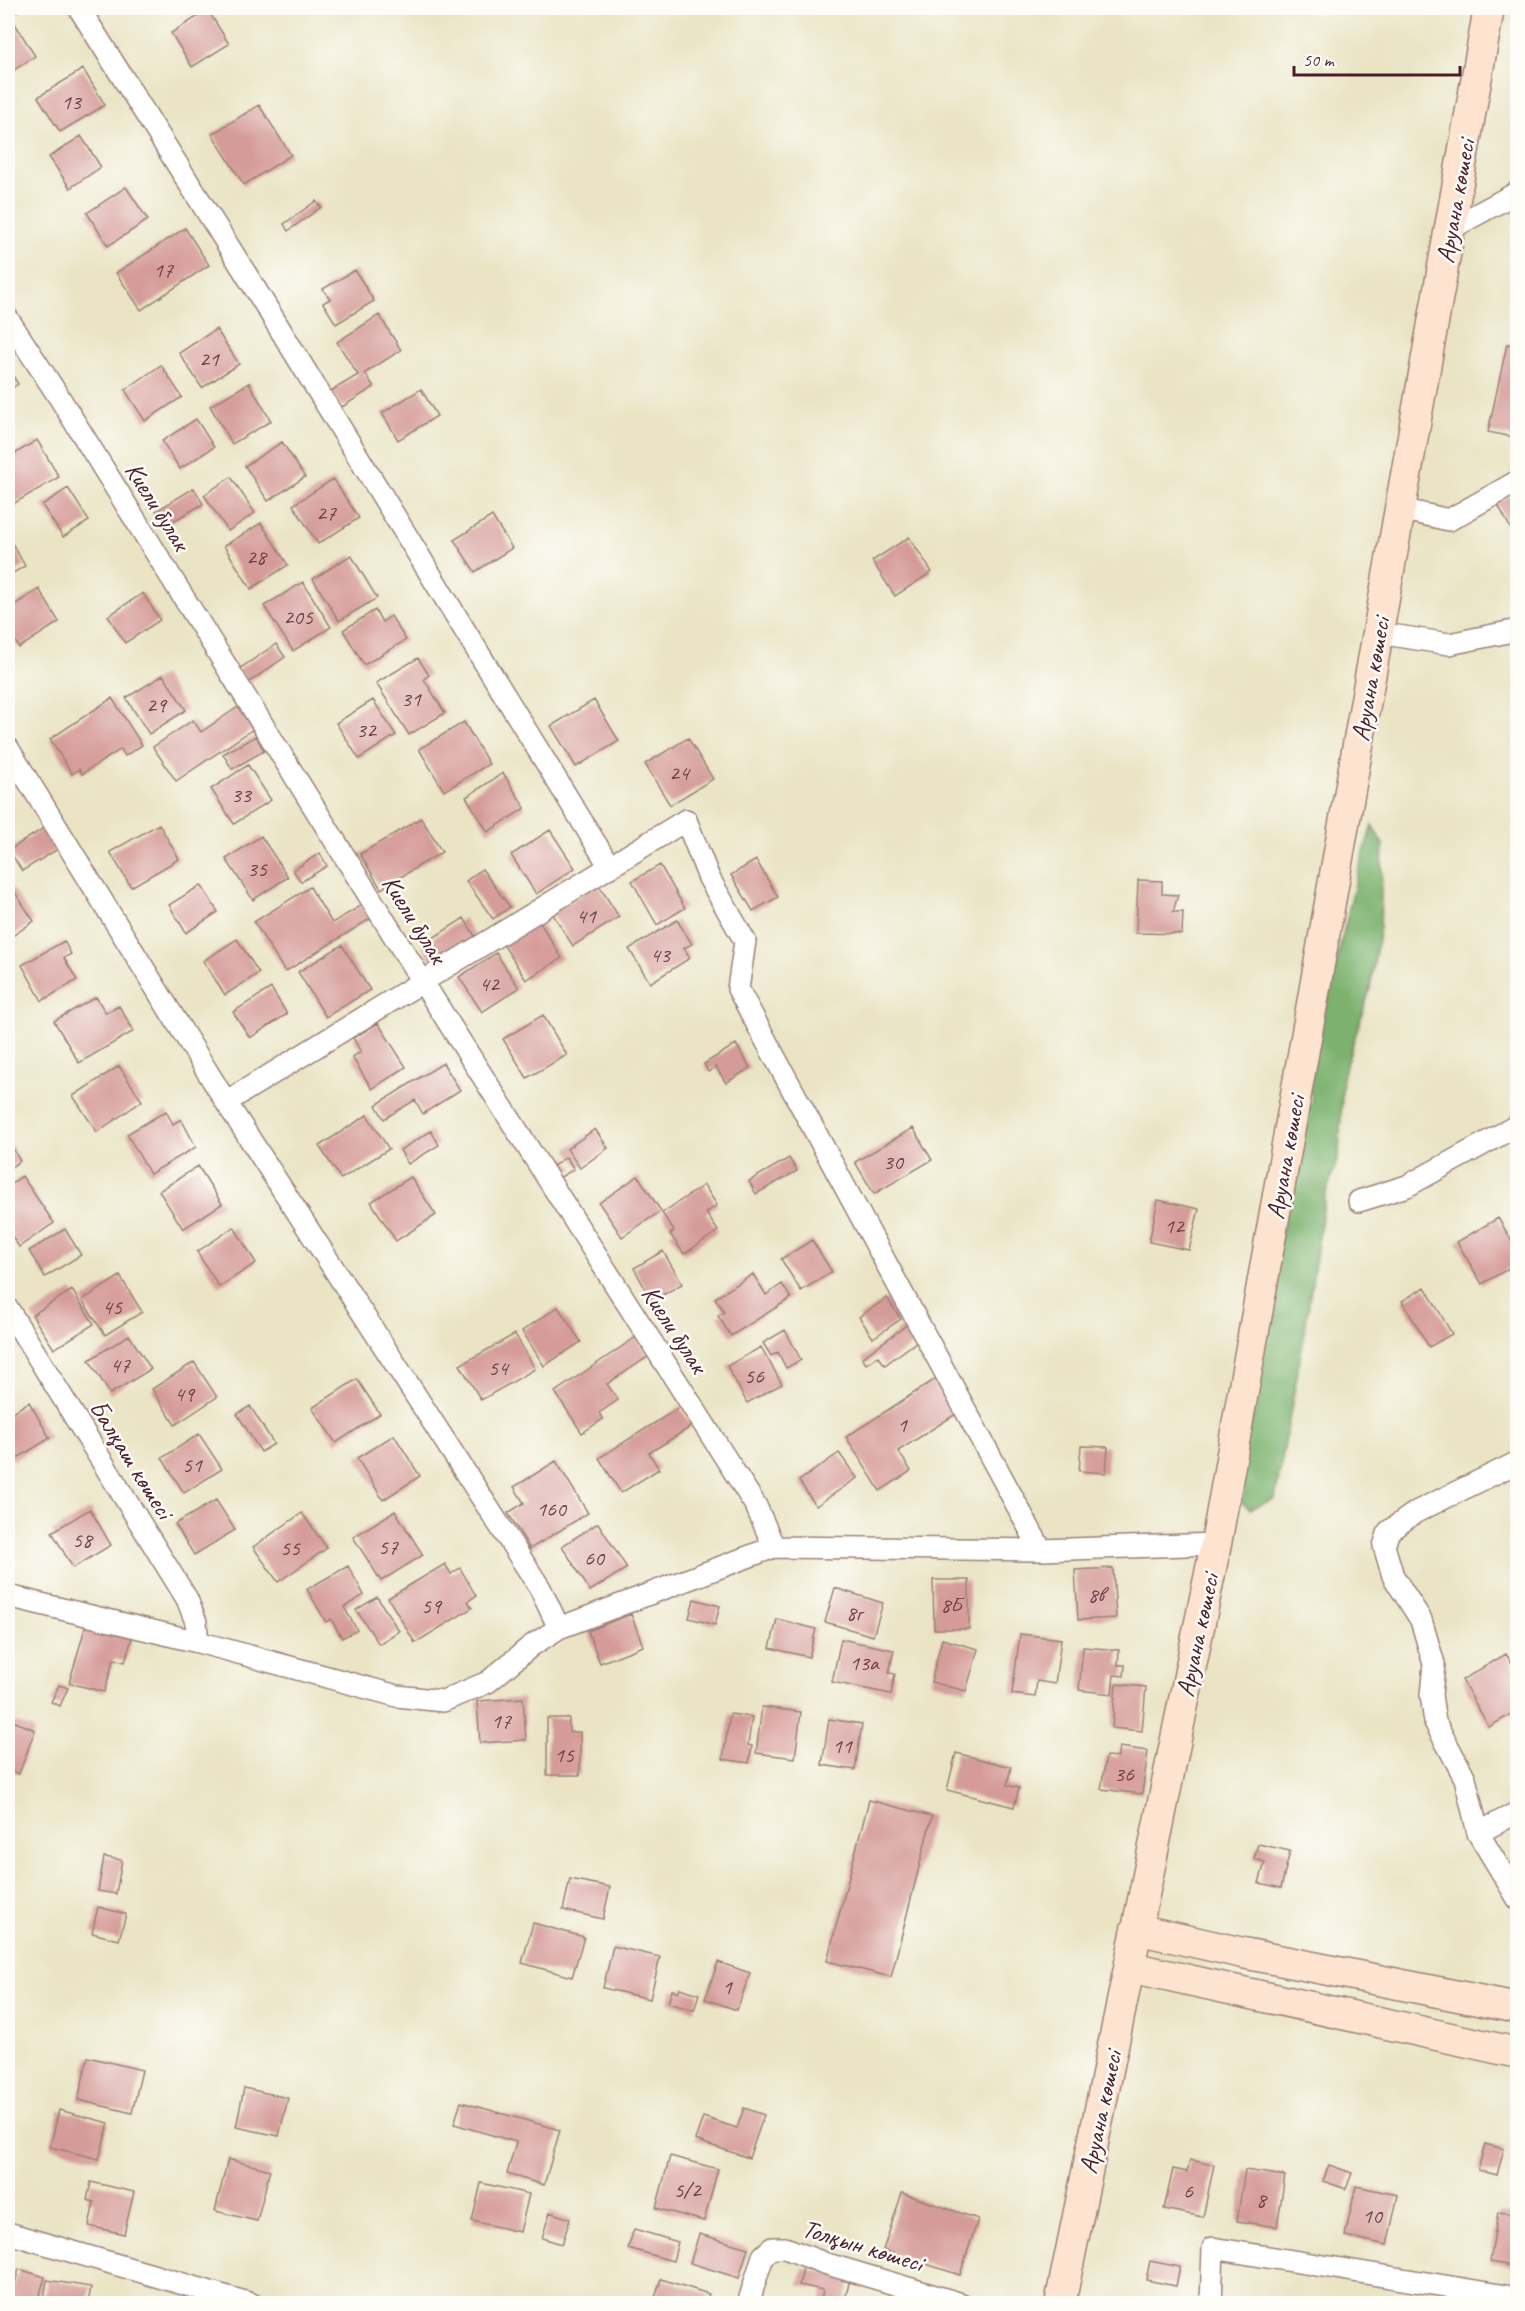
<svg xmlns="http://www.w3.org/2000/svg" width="1525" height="2311" font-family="Caveat,sans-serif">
<rect width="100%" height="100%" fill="#fdfcf7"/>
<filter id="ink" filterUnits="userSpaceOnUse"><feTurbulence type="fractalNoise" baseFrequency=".0167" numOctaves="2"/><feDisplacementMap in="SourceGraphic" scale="12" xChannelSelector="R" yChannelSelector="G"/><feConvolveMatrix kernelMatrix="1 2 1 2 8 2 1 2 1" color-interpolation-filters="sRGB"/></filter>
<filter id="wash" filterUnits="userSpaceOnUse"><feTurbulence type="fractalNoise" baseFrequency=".008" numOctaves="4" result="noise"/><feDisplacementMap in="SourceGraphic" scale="24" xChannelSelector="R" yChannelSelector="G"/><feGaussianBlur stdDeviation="1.35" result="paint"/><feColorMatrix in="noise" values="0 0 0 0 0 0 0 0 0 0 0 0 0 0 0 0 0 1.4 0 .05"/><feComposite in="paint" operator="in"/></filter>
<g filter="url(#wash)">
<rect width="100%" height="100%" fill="#eae4c5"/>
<path fill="#7cb26e" stroke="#63684c" stroke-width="1.5" d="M 1372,825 L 1383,844 L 1380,927 L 1370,989 L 1343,1075 L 1339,1155 L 1325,1196 L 1304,1336 L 1275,1499 L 1250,1509 L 1232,1495 L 1304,1115 L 1313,1102 L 1308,1083 L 1355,883 Z"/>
<g id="blocks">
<path fill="#d59b99" d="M 8,8 L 23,8 L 8,17 Z
M 208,10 L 229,44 L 192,67 L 171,33 Z
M 14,22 L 35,56 L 8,74 L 8,25 Z
M 83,69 L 105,105 L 60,132 L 38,97 Z
M 259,105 L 291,155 L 244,185 L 212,134 Z
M 81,136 L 101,167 L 70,188 L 49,157 Z
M 126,187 L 148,220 L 108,246 L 87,213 Z
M 316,201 L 321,207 L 288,231 L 284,224 Z
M 185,228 L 209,265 L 141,310 L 116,273 Z
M 355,270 L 374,301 L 336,324 L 323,303 L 330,299 L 323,289 Z
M 379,315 L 401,350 L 365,373 L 374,387 L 342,407 L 331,391 L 358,375 L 337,342 Z
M 216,329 L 239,364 L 202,388 L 179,353 Z
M 1507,344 L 1518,346 L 1518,438 L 1488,432 Z
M 161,365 L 182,397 L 145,421 L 125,390 Z
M 8,368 L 18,384 L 8,391 Z
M 249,383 L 271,421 L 232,444 L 210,406 Z
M 421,389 L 437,416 L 398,440 L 382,413 Z
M 196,419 L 214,447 L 180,469 L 162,441 Z
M 37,440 L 59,477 L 8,507 L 8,458 Z
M 282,442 L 305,477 L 268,501 L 245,466 Z
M 231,477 L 255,513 L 228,531 L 204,495 Z
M 333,479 L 359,518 L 318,544 L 293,505 Z
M 68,488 L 89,521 L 63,537 L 42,505 Z
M 194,488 L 203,504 L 165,526 L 156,511 Z
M 1513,494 L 1518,503 L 1518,542 L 1497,503 Z
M 492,516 L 512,548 L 475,572 L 454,540 Z
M 261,523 L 288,565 L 251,589 L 224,546 Z
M 8,536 L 25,566 L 8,576 Z
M 909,537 L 932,572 L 895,596 L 872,561 Z
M 351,555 L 377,598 L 339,621 L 313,579 Z
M 303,582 L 331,627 L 293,651 L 264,606 Z
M 39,589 L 59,622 L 19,648 L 8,629 L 8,609 Z
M 143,593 L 160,620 L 125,643 L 108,616 Z
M 375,610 L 382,622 L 391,616 L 406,640 L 364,665 L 343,630 Z
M 276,644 L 285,657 L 248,683 L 239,669 Z
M 418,658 L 429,675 L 424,679 L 445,713 L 409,735 L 376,683 Z
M 163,675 L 186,710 L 149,734 L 126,698 Z
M 112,698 L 142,745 L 125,756 L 121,749 L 82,774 L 79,769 L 72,774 L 50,739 Z
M 373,700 L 396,735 L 359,759 L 336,723 Z
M 594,700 L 619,741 L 576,767 L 551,726 Z
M 238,707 L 253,729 L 176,781 L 153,747 L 193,720 L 201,732 Z
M 464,722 L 489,764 L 444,791 L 419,749 Z
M 256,736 L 264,751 L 232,769 L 223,754 Z
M 688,738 L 713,779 L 670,805 L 645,764 Z
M 248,765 L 271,800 L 234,824 L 211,789 Z
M 503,773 L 525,808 L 488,832 L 466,797 Z
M 421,818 L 442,852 L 381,889 L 360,854 Z
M 159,824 L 179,859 L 131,887 L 110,852 Z
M 44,828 L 58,849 L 22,871 L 9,850 Z
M 550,830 L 575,868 L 536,894 L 511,855 Z
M 261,836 L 288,877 L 253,900 L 226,859 Z
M 320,853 L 327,866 L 301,882 L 293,870 Z
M 756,860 L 778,897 L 753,911 L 731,875 Z
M 660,865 L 685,908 L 657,925 L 632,881 Z
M 482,869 L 510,907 L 493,919 L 466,881 Z
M 1138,880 L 1162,881 L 1162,894 L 1178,895 L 1173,912 L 1183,912 L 1182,934 L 1136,933 Z
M 598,884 L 619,917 L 573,946 L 552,913 Z
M 201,885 L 218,912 L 186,933 L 169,905 Z
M 310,887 L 332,923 L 364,904 L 373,917 L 285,972 L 254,922 Z
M 12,888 L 34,921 L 8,939 L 8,892 Z
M 464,918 L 478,941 L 436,967 L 422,945 Z
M 677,920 L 692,944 L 684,948 L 690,958 L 650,983 L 629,949 Z
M 539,921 L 562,958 L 526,980 L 503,944 Z
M 237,939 L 259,973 L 225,995 L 203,961 Z
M 64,941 L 71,954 L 64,958 L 77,980 L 42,1001 L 22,965 Z
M 342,945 L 370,990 L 326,1017 L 298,972 Z
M 496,953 L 519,988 L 482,1012 L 459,977 Z
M 271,988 L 287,1014 L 250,1038 L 233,1012 Z
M 96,997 L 106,1013 L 119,1006 L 134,1031 L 79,1063 L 54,1021 Z
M 543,1015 L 567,1055 L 527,1078 L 503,1039 Z
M 378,1023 L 406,1067 L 372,1089 L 352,1057 L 361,1052 L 353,1038 Z
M 736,1044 L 750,1068 L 726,1083 L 716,1067 L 708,1072 L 704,1064 Z
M 443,1063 L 460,1090 L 423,1114 L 415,1100 L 384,1119 L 376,1105 Z
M 119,1066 L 142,1101 L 97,1132 L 73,1096 Z
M 166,1111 L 173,1124 L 181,1119 L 196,1147 L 150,1174 L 127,1134 Z
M 367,1115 L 389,1149 L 341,1179 L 319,1146 Z
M 913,1128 L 932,1160 L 874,1194 L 855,1162 Z
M 595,1129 L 608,1148 L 580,1168 L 567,1149 Z
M 431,1131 L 439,1145 L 408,1164 L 400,1150 Z
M 8,1140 L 20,1161 L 8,1169 Z
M 566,1157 L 574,1169 L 559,1178 L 552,1167 Z
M 789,1158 L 797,1171 L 756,1194 L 749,1181 Z
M 198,1166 L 222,1204 L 183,1229 L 159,1191 Z
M 22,1176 L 54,1223 L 19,1247 L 8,1230 L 8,1186 Z
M 638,1176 L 661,1211 L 622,1237 L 599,1203 Z
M 411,1177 L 436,1215 L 396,1241 L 371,1202 Z
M 704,1185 L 717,1205 L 706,1213 L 718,1231 L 684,1254 L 670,1234 L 674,1231 L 662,1213 Z
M 1158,1200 L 1199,1209 L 1189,1250 L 1149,1242 Z
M 1498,1218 L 1518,1251 L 1518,1263 L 1482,1284 L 1457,1242 Z
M 234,1227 L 256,1263 L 219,1287 L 197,1252 Z
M 65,1229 L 81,1255 L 45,1277 L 29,1251 Z
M 812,1240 L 832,1272 L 801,1291 L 781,1259 Z
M 663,1251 L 682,1284 L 652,1301 L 634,1268 Z
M 753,1274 L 766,1295 L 782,1284 L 791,1298 L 731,1336 L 718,1316 L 724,1312 L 715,1298 Z
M 120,1276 L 142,1312 L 105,1335 L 82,1300 Z
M 1425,1287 L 1452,1334 L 1429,1347 L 1402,1301 Z
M 72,1290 L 94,1324 L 54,1349 L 32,1315 Z
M 887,1298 L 901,1319 L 873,1338 L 859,1317 Z
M 558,1307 L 581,1342 L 544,1366 L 522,1331 Z
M 908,1324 L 920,1339 L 885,1365 L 878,1356 L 866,1364 L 862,1358 Z
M 785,1330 L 801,1360 L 786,1368 L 778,1352 L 771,1356 L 763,1343 Z
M 515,1334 L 535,1369 L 481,1400 L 460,1365 Z
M 129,1335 L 151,1369 L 110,1394 L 89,1360 Z
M 636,1337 L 649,1356 L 607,1384 L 618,1400 L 599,1413 L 603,1419 L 582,1433 L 555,1392 Z
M 761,1347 L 782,1384 L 747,1403 L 727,1366 Z
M 194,1362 L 217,1397 L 175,1425 L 152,1389 Z
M 937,1378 L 959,1412 L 898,1451 L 911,1471 L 880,1491 L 846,1437 Z
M 357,1379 L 380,1414 L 336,1443 L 312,1408 Z
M 29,1402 L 50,1438 L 13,1461 L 8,1452 L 8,1415 Z
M 250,1406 L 274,1444 L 261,1452 L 237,1414 Z
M 680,1407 L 692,1426 L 649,1453 L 659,1469 L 621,1493 L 599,1458 Z
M 199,1434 L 222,1469 L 184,1493 L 162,1458 Z
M 394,1435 L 420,1476 L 383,1500 L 357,1458 Z
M 1081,1446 L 1108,1447 L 1106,1473 L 1079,1471 Z
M 839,1453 L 857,1478 L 816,1506 L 799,1481 Z
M 556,1461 L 588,1513 L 530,1549 L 508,1513 L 524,1503 L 514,1487 Z
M 216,1500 L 235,1530 L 194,1555 L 175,1524 Z
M 90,1509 L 111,1545 L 73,1568 L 52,1532 Z
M 395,1511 L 423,1555 L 381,1581 L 353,1537 Z
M 302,1513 L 327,1548 L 278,1582 L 253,1547 Z
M 598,1523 L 627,1568 L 590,1591 L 562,1546 Z
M 445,1564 L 451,1574 L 460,1568 L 476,1596 L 468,1601 L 472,1608 L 415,1643 L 388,1598 Z
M 348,1566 L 364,1595 L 344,1607 L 357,1630 L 342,1638 L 331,1619 L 326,1622 L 307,1589 Z
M 1113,1568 L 1116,1618 L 1078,1620 L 1075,1570 Z
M 933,1580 L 969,1580 L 969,1629 L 934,1629 Z
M 835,1588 L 883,1603 L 873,1636 L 825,1622 Z
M 377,1597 L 399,1631 L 379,1644 L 356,1610 Z
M 694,1599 L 720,1606 L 715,1625 L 689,1618 Z
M 631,1614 L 643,1646 L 600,1663 L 588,1631 Z
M 777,1619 L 816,1629 L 809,1657 L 770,1648 Z
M 86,1625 L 132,1638 L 125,1662 L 114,1659 L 104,1692 L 69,1683 Z
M 1020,1634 L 1061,1639 L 1055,1684 L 1037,1681 L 1035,1697 L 1012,1694 Z
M 841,1639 L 894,1650 L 889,1673 L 895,1674 L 891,1694 L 832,1682 Z
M 942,1639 L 978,1649 L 966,1691 L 931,1682 Z
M 1083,1647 L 1119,1650 L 1118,1665 L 1125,1665 L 1124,1676 L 1114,1675 L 1112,1694 L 1079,1690 Z
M 1506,1654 L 1518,1673 L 1518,1710 L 1489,1727 L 1462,1680 Z
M 1116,1684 L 1146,1687 L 1142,1731 L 1112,1728 Z
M 59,1685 L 68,1688 L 60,1706 L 51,1702 Z
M 523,1698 L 526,1740 L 480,1743 L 477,1701 Z
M 762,1707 L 801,1712 L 795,1758 L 756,1753 Z
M 730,1714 L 752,1717 L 748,1745 L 752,1746 L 749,1763 L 723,1759 Z
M 547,1718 L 569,1718 L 569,1732 L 580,1732 L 580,1775 L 547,1775 Z
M 8,1719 L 35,1730 L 19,1774 L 8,1770 Z
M 829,1719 L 862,1724 L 855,1770 L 822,1765 Z
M 1119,1747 L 1148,1751 L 1142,1794 L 1101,1789 L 1106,1756 L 1118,1757 Z
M 956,1753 L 1011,1767 L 1007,1785 L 1019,1788 L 1014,1807 L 947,1790 Z
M 869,1800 L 932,1816 L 891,1977 L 827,1961 Z
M 1258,1844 L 1290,1851 L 1281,1888 L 1259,1883 L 1265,1862 L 1254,1859 Z
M 104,1857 L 122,1860 L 116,1894 L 98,1891 Z
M 570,1879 L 610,1887 L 603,1919 L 563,1910 Z
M 98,1907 L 126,1914 L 119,1940 L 92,1933 Z
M 533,1923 L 584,1937 L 572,1977 L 522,1963 Z
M 613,1946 L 660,1957 L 650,1999 L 603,1988 Z
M 718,1962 L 750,1973 L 737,2010 L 705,1999 Z
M 680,1988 L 699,1994 L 694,2010 L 668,2003 L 672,1990 L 678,1992 Z
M 88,2057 L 142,2070 L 132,2113 L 78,2100 Z
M 244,2088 L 288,2098 L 279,2136 L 236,2127 Z
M 461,2102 L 560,2130 L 544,2185 L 507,2174 L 516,2142 L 454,2124 Z
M 744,2108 L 764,2115 L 749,2158 L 695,2140 L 703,2117 L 737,2128 Z
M 59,2110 L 109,2123 L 99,2159 L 50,2147 Z
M 1485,2144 L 1504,2149 L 1497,2175 L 1478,2170 Z
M 670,2156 L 718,2169 L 704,2221 L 656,2208 Z
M 228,2159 L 270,2170 L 257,2221 L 215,2211 Z
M 1190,2160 L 1214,2165 L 1203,2217 L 1164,2209 L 1173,2169 L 1187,2172 Z
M 1329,2165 L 1352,2173 L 1346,2189 L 1323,2181 Z
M 1245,2170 L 1285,2176 L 1277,2227 L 1237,2221 Z
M 91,2182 L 134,2192 L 124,2234 L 89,2226 L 94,2202 L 87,2200 Z
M 481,2183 L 529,2194 L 520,2232 L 472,2221 Z
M 1356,2186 L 1398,2195 L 1387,2245 L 1345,2236 Z
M 902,2193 L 978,2219 L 960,2275 L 883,2250 Z
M 550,2212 L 570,2219 L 562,2244 L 542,2238 Z
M 1498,2212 L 1518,2215 L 1518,2267 L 1490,2262 Z
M 634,2229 L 678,2242 L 673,2261 L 628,2248 Z
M 699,2234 L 748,2248 L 739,2278 L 690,2263 Z
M 1150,2261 L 1180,2267 L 1176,2286 L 1146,2280 Z
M 803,2268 L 850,2279 L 844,2304 L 820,2304 L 823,2290 L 799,2285 Z
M 19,2269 L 45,2277 L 37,2304 L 9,2304 Z
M 661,2279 L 709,2294 L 705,2304 L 653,2304 Z
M 47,2280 L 91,2287 L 88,2304 L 43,2304 Z
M 903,2293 L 935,2304 L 900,2304 Z"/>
</g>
</g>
<g filter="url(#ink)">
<use href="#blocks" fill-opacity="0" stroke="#9a8278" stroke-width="1.5"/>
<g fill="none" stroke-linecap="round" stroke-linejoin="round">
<g stroke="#9a8278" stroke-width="24">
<path id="street" d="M 79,8 L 251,282 L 610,867
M 1450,229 L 1518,192
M 8,319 L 59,397 L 422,981 L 756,1506 L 774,1547
M 1400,509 L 1449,520 L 1518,481
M 1378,633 L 1449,644 L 1518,630
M 8,748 L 226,1102 L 540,1588 L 559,1628 L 774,1547 L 1041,1550 L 1216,1544
M 226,1102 L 686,820 L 709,878 L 745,941 L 738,989 L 1041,1550
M 1359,1201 L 1407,1186 L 1518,1125
M 8,1309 L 187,1599 L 196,1622 L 198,1642
M 1518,1462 L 1416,1512 L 1389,1531 L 1384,1546 L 1393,1576 L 1421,1620 L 1434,1664 L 1431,1695 L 1435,1722 L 1465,1778 L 1478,1833 L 1518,1899
M 8,1596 L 198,1642 L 397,1696 L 443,1701 L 488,1682 L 531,1646 L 559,1628
M 1478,1833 L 1518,1812
M 8,2233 L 252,2304
M 748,2304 L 763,2256 L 772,2248 L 785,2248 L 824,2263 L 962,2304
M 1211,2304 L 1213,2248 L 1518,2298"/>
</g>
<g stroke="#9a8278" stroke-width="33">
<path id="secondary" d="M 1136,1929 L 1243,1953 L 1518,2008
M 1130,1967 L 1518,2053
M 1060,2304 L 1216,1544 L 1489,8"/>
</g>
<use href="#street" stroke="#fff" stroke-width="21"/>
<use href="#secondary" stroke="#fde4d1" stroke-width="30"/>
</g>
</g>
<g text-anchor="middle" stroke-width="5" stroke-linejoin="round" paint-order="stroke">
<g font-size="22" fill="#6d3e46">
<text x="71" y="109">13</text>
<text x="163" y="277">17</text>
<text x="209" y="366">21</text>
<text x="326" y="520">27</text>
<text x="256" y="564">28</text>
<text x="298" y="624">205</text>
<text x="411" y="706">31</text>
<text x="156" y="712">29</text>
<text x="366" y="737">32</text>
<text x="679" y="780">24</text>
<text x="241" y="802">33</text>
<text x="257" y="876">35</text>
<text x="586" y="923">41</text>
<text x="660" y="962">43</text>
<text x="489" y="991">42</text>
<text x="893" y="1169">30</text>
<text x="1174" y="1233">12</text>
<text x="112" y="1314">45</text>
<text x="120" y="1372">47</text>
<text x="498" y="1375">54</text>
<text x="754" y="1383">56</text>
<text x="184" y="1401">49</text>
<text x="902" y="1432">1</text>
<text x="192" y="1472">51</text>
<text x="551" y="1516">160</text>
<text x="82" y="1547">58</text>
<text x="388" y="1554">57</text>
<text x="290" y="1555">55</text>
<text x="594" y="1565">60</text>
<text x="1096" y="1602">8в</text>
<text x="951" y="1612">8Б</text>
<text x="431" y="1613">59</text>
<text x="854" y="1620">8г</text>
<text x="864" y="1670">13а</text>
<text x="501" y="1728">17</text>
<text x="842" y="1753">11</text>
<text x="564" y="1762">15</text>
<text x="1124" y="1781">36</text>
<text x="727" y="1994">1</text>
<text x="687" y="2197">5/2</text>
<text x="1188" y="2198">6</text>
<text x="1261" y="2207">8</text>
<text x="1372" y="2223">10</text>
</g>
<g font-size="26" fill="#4a1f2b" stroke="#fdfcf7">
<text transform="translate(1455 201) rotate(-80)" y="9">Аруана көшесі</text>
<text transform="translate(158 506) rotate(58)" y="9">Киели булак</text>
<text transform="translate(1370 679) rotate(-80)" y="9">Аруана көшесі</text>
<text transform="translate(415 919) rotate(58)" y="9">Киели булак</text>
<text transform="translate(1285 1157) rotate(-80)" y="9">Аруана көшесі</text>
<text transform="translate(675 1329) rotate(57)" y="9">Киели булак</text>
<text transform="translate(132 1459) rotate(58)" y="9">Балқаш көшесі</text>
<text transform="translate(1197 1635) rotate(-78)" y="9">Аруана көшесі</text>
<text transform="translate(1100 2112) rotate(-78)" y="9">Аруана көшесі</text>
<text transform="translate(863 2245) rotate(17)" y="9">Толқын көшесі</text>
</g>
</g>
<rect width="1525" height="2311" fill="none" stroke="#fdfcf7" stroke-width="30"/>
<path d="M1294 66v9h166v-9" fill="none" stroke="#4a1f2b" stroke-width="3"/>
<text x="1303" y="66" font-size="18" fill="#4a1f2b" stroke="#fdfcf7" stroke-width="4.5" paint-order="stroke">50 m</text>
</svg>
